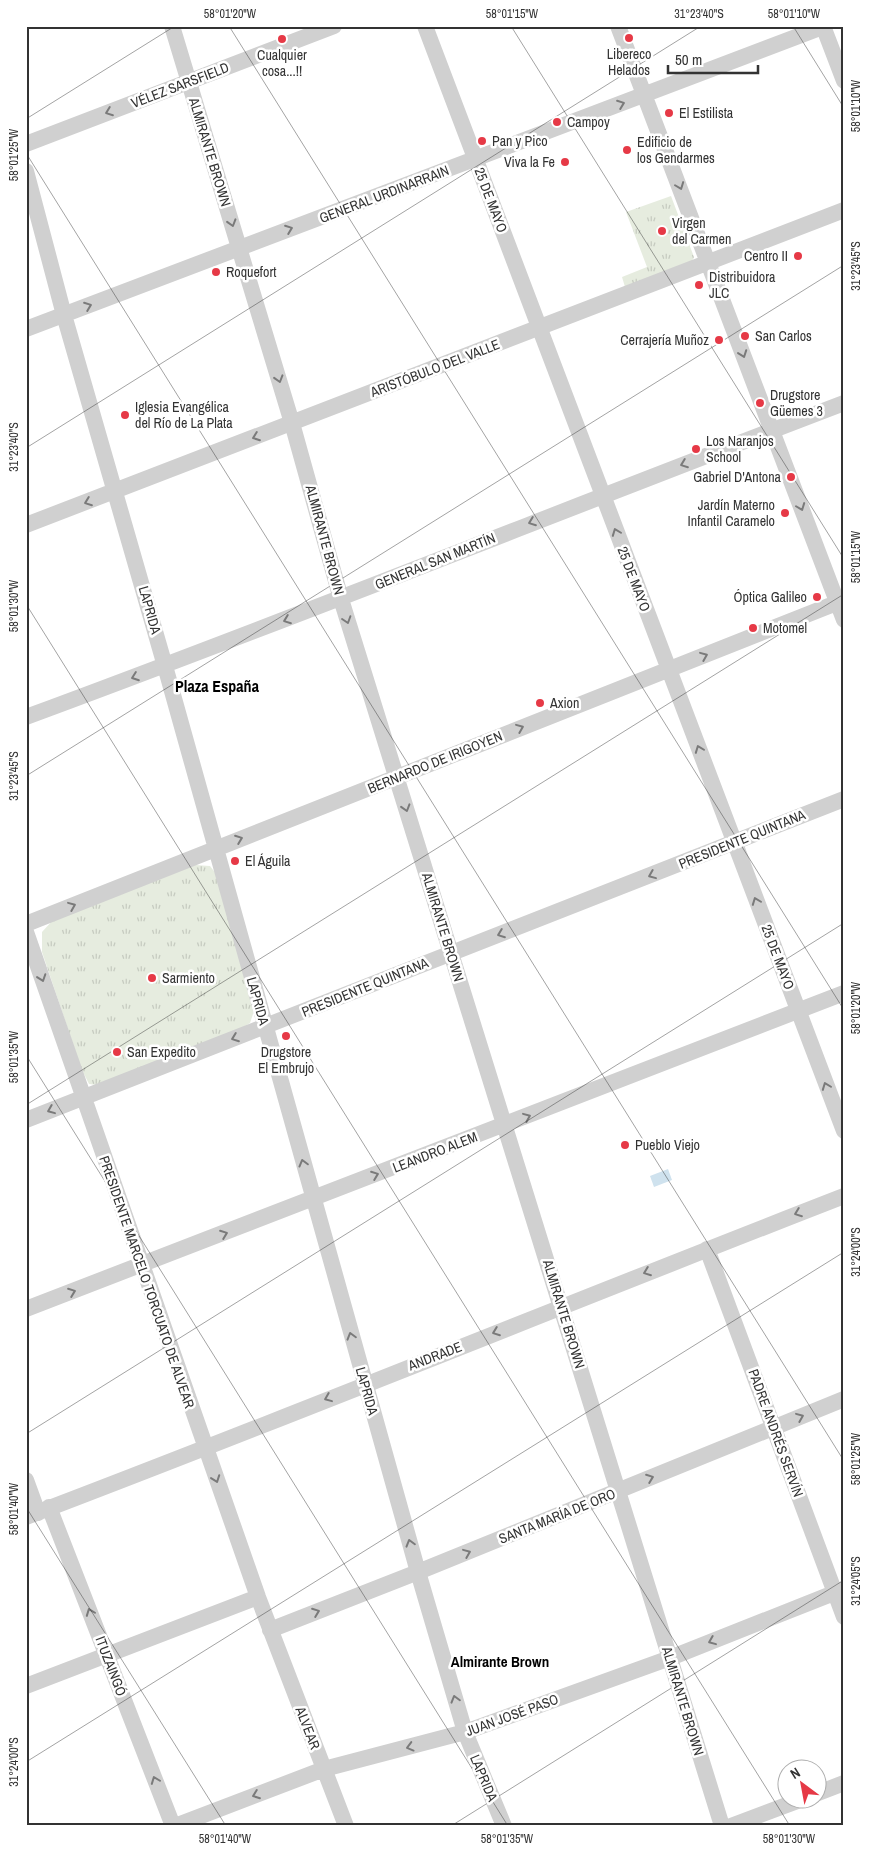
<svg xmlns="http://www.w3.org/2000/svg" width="870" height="1852" font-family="'Archivo Narrow',sans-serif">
<defs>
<pattern id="park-tufts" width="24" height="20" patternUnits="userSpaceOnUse" patternTransform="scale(1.25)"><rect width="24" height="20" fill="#e6ecdf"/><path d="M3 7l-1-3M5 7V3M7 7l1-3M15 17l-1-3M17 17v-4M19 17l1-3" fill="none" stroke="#c6cbc0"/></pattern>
</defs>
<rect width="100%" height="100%" fill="#fff"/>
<path fill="url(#park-tufts)" d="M 671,196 L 694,257 L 692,261 L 625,287 L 622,277 L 647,267 L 626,212 Z
M 195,865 L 210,866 L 220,879 L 255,1008 L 250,1023 L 228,1037 L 104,1086 L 89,1084 L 81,1068 L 42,952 L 42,932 L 53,920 Z"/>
<path fill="#cfe2ee" d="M 668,1169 L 672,1180 L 654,1187 L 650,1176 Z"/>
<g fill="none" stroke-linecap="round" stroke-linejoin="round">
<path stroke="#d0d0d0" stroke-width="16" d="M 172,26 L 292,423 L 341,599 L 722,1826
M 425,26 L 844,1131
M 618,26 L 844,620
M 823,26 L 844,81
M 26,144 L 334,26
M 26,171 L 64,315 L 165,666 L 418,1572 L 465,1732 L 504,1826
M 26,329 L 825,26
M 26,525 L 844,210
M 26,717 C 300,616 571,507 844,403
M 26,924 L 844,600
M 26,932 L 258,1597 L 346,1826
M 26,1120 L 844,799
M 707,1249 L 844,1617
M 26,1309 L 844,993
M 26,1480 L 38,1513
M 49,1507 L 173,1826
M 26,1517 C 300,1413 571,1302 844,1196
M 270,1630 L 418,1572 L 844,1399
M 26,1686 L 258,1597
M 818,1793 L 844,1783
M 175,1826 L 324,1769 L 465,1732 L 670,1658 L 844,1589
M 731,1826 L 800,1800"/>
</g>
<defs><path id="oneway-chevron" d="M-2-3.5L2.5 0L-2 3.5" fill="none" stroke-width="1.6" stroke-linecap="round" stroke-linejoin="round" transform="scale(1.25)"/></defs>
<g stroke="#7a7a7a">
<use href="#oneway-chevron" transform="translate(621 104) rotate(-21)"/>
<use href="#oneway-chevron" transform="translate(109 112) rotate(159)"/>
<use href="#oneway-chevron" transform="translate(680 186) rotate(69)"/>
<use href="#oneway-chevron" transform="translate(232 223) rotate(73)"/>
<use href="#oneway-chevron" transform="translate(289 229) rotate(-21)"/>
<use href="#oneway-chevron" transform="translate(88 306) rotate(-21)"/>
<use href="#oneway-chevron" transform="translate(743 354) rotate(70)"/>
<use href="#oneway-chevron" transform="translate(279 379) rotate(73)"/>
<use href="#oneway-chevron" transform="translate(256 437) rotate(159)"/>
<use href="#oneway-chevron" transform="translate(684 464) rotate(159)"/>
<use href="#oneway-chevron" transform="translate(88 502) rotate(159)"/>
<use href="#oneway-chevron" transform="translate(801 507) rotate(69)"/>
<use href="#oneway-chevron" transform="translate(532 522) rotate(159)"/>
<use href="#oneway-chevron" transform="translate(616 532) rotate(-111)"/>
<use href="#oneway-chevron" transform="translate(287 620) rotate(159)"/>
<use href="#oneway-chevron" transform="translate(347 620) rotate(72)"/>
<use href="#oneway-chevron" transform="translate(704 656) rotate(-22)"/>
<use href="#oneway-chevron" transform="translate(135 677) rotate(160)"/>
<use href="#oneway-chevron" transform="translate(520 728) rotate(-22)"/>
<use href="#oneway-chevron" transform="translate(699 749) rotate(-111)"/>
<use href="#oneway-chevron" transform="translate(406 808) rotate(73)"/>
<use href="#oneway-chevron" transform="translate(239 839) rotate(-21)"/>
<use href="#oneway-chevron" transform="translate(652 875) rotate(158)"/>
<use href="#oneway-chevron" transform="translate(756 901) rotate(-111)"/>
<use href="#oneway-chevron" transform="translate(72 906) rotate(-22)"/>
<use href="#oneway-chevron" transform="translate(501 934) rotate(159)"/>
<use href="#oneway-chevron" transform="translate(42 978) rotate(71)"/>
<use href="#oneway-chevron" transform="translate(235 1038) rotate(159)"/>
<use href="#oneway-chevron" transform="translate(826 1086) rotate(-111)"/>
<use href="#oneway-chevron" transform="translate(51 1110) rotate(158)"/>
<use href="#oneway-chevron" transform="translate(527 1117) rotate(-22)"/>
<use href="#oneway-chevron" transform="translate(303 1163) rotate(-105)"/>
<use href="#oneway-chevron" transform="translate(375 1175) rotate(-21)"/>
<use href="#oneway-chevron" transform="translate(798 1213) rotate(159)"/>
<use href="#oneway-chevron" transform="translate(224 1234) rotate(-21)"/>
<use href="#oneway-chevron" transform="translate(647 1272) rotate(159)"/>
<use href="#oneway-chevron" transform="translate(72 1292) rotate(-21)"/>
<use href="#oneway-chevron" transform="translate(496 1332) rotate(159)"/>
<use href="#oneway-chevron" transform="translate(351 1336) rotate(-106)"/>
<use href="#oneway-chevron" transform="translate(328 1398) rotate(158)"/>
<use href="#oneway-chevron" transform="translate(800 1417) rotate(-22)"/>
<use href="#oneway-chevron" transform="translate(650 1478) rotate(-21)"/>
<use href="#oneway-chevron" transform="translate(216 1479) rotate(70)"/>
<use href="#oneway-chevron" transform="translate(410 1543) rotate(-106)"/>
<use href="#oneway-chevron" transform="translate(467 1553) rotate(-22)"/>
<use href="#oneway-chevron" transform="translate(90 1612) rotate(-111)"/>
<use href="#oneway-chevron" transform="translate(316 1612) rotate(-21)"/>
<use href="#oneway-chevron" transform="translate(712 1641) rotate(158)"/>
<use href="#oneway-chevron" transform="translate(455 1699) rotate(-106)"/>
<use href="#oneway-chevron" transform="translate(410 1747) rotate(165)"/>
<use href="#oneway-chevron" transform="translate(155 1780) rotate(-111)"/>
<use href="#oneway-chevron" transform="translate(256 1795) rotate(159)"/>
</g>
<path fill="none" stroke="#333" stroke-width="1" stroke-opacity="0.45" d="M 229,26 L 844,1010M 511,26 L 844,559M 793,26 L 844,108M 26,119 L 175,26M 26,153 L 844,1461M 26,448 L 701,26M 26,604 L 790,1826M 26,776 L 844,265M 26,1055 L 508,1826M 26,1105 L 844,594M 26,1434 L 844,923M 26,1507 L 226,1826M 26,1762 L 844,1252M 451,1826 L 844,1580"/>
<g fill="#e63946" stroke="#fff" stroke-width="2">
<circle cx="629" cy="38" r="5"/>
<circle cx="282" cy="39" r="5"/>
<circle cx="669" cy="113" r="5"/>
<circle cx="557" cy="122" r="5"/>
<circle cx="482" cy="141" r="5"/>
<circle cx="627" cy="150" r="5"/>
<circle cx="565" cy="162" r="5"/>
<circle cx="662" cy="231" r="5"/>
<circle cx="798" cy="256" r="5"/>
<circle cx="216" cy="272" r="5"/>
<circle cx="699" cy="285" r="5"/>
<circle cx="745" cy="336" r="5"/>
<circle cx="719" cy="340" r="5"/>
<circle cx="760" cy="403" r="5"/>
<circle cx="125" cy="415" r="5"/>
<circle cx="696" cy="449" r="5"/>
<circle cx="791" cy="477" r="5"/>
<circle cx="785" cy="513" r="5"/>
<circle cx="817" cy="597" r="5"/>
<circle cx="753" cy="628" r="5"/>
<circle cx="540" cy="703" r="5"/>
<circle cx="235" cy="861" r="5"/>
<circle cx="152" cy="978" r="5"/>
<circle cx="286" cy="1036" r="5"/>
<circle cx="117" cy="1052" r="5"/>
<circle cx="625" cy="1145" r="5"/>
</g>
<g text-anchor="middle" stroke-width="5" stroke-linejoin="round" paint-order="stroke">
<g font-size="14" fill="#333" stroke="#fff" text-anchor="start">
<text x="629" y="59" text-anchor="middle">Libereco<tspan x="629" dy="16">Helados</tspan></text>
<text x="282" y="60" text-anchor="middle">Cualquier<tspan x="282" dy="16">cosa...!!</tspan></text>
<text x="679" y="118">El Estilista</text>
<text x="567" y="127">Campoy</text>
<text x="492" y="146">Pan y Pico</text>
<text x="637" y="147">Edificio de<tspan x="637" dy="16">los Gendarmes</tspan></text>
<text x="555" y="167" text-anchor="end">Viva la Fe</text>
<text x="672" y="228">Virgen<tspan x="672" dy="16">del Carmen</tspan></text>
<text x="788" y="261" text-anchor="end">Centro II</text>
<text x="226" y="277">Roquefort</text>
<text x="709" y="282">Distribuidora<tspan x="709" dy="16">JLC</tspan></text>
<text x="755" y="341">San Carlos</text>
<text x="709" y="345" text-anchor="end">Cerrajería Muñoz</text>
<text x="770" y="400">Drugstore<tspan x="770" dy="16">Güemes 3</tspan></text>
<text x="135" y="412">Iglesia Evangélica<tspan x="135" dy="16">del Río de La Plata</tspan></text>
<text x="706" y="446">Los Naranjos<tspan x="706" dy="16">School</tspan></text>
<text x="781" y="482" text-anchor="end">Gabriel D'Antona</text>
<text x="775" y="510" text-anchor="end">Jardín Materno<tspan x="775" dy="16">Infantil Caramelo</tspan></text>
<text x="807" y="602" text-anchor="end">Óptica Galileo</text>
<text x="763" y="633">Motomel</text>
<text x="550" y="708">Axion</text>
<text x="245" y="866">El Águila</text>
<text x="162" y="983">Sarmiento</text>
<text x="127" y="1057">San Expedito</text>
<text x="286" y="1057" text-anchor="middle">Drugstore<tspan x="286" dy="16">El Embrujo</tspan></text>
<text x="635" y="1150">Pueblo Viejo</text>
</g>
<g font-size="14" fill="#333" stroke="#fff">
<text transform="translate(180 85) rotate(-21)" y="5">VÉLEZ SARSFIELD</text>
<text transform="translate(210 152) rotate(73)" y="5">ALMIRANTE BROWN</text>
<text transform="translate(384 194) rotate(-21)" y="5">GENERAL URDINARRAIN</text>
<text transform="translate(491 200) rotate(69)" y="5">25 DE MAYO</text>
<text transform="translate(435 368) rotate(-21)" y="5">ARISTÓBULO DEL VALLE</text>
<text transform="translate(325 540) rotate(75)" y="5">ALMIRANTE BROWN</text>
<text transform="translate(435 561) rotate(-22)" y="5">GENERAL SAN MARTÍN</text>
<text transform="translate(634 579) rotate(69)" y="5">25 DE MAYO</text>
<text transform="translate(150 610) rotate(74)" y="5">LAPRIDA</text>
<text transform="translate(435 762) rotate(-22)" y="5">BERNARDO DE IRIGOYEN</text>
<text transform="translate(742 839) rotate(-22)" y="5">PRESIDENTE QUINTANA</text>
<text transform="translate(443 927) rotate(73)" y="5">ALMIRANTE BROWN</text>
<text transform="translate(778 957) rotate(69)" y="5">25 DE MAYO</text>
<text transform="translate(365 987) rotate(-22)" y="5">PRESIDENTE QUINTANA</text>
<text transform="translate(258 1001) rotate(74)" y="5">LAPRIDA</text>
<text transform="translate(435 1152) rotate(-21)" y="5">LEANDRO ALEM</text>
<text transform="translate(147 1282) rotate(71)" y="5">PRESIDENTE MARCELO TORCUATO DE ALVEAR</text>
<text transform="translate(564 1314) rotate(73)" y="5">ALMIRANTE BROWN</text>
<text transform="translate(435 1356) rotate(-21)" y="5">ANDRADE</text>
<text transform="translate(367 1391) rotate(74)" y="5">LAPRIDA</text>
<text transform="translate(776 1433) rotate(70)" y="5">PADRE ANDRÉS SERVÍN</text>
<text transform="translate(557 1516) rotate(-22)" y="5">SANTA MARÍA DE ORO</text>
<text transform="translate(111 1666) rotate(69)" y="5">ITUZAINGÓ</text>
<text transform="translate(683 1701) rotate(73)" y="5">ALMIRANTE BROWN</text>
<text transform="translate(512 1715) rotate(-20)" y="5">JUAN JOSÉ PASO</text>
<text transform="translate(308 1728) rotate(69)" y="5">ALVEAR</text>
<text transform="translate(484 1778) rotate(67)" y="5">LAPRIDA</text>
</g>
<g font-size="15" font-weight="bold" fill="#000" stroke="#fff">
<text x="500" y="1667">Almirante Brown</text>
</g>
<g font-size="16" font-weight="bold" fill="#000" stroke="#fff">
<text x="217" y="692">Plaza España</text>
</g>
</g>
<rect width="870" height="1852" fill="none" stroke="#ffffff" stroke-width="55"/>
<g transform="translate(802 1784) rotate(328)"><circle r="24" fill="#ffffff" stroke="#adadad"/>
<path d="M0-4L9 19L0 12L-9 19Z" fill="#e63946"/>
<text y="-8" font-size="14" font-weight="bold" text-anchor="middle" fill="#333333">N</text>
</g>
<path d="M668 65v8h90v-8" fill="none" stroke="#333333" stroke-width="2.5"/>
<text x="675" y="65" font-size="15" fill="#333333" stroke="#ffffff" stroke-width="4" paint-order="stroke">50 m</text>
<rect x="28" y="28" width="814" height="1796" fill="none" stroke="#333" stroke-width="2"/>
<g font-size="12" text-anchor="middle" fill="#333">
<text x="230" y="18">58°01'20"W</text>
<text x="512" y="18">58°01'15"W</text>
<text x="699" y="18">31°23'40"S</text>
<text x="794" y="18">58°01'10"W</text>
<text transform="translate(856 106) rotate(-90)" y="4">58°01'10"W</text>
<text transform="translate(14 155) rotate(-90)" y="4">58°01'25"W</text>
<text transform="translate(856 266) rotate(-90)" y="4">31°23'45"S</text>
<text transform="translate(14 447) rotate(-90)" y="4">31°23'40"S</text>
<text transform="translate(856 557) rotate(-90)" y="4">58°01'15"W</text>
<text transform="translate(14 606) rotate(-90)" y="4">58°01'30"W</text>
<text transform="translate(14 776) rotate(-90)" y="4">31°23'45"S</text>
<text transform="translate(856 1008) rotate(-90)" y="4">58°01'20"W</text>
<text transform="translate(14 1057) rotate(-90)" y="4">58°01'35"W</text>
<text transform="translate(856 1252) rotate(-90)" y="4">31°24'00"S</text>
<text transform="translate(856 1459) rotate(-90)" y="4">58°01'25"W</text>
<text transform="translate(14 1509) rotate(-90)" y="4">58°01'40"W</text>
<text transform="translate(856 1581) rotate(-90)" y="4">31°24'05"S</text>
<text transform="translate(14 1762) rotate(-90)" y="4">31°24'00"S</text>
<text x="225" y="1843">58°01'40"W</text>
<text x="507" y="1843">58°01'35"W</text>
<text x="789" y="1843">58°01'30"W</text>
</g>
</svg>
